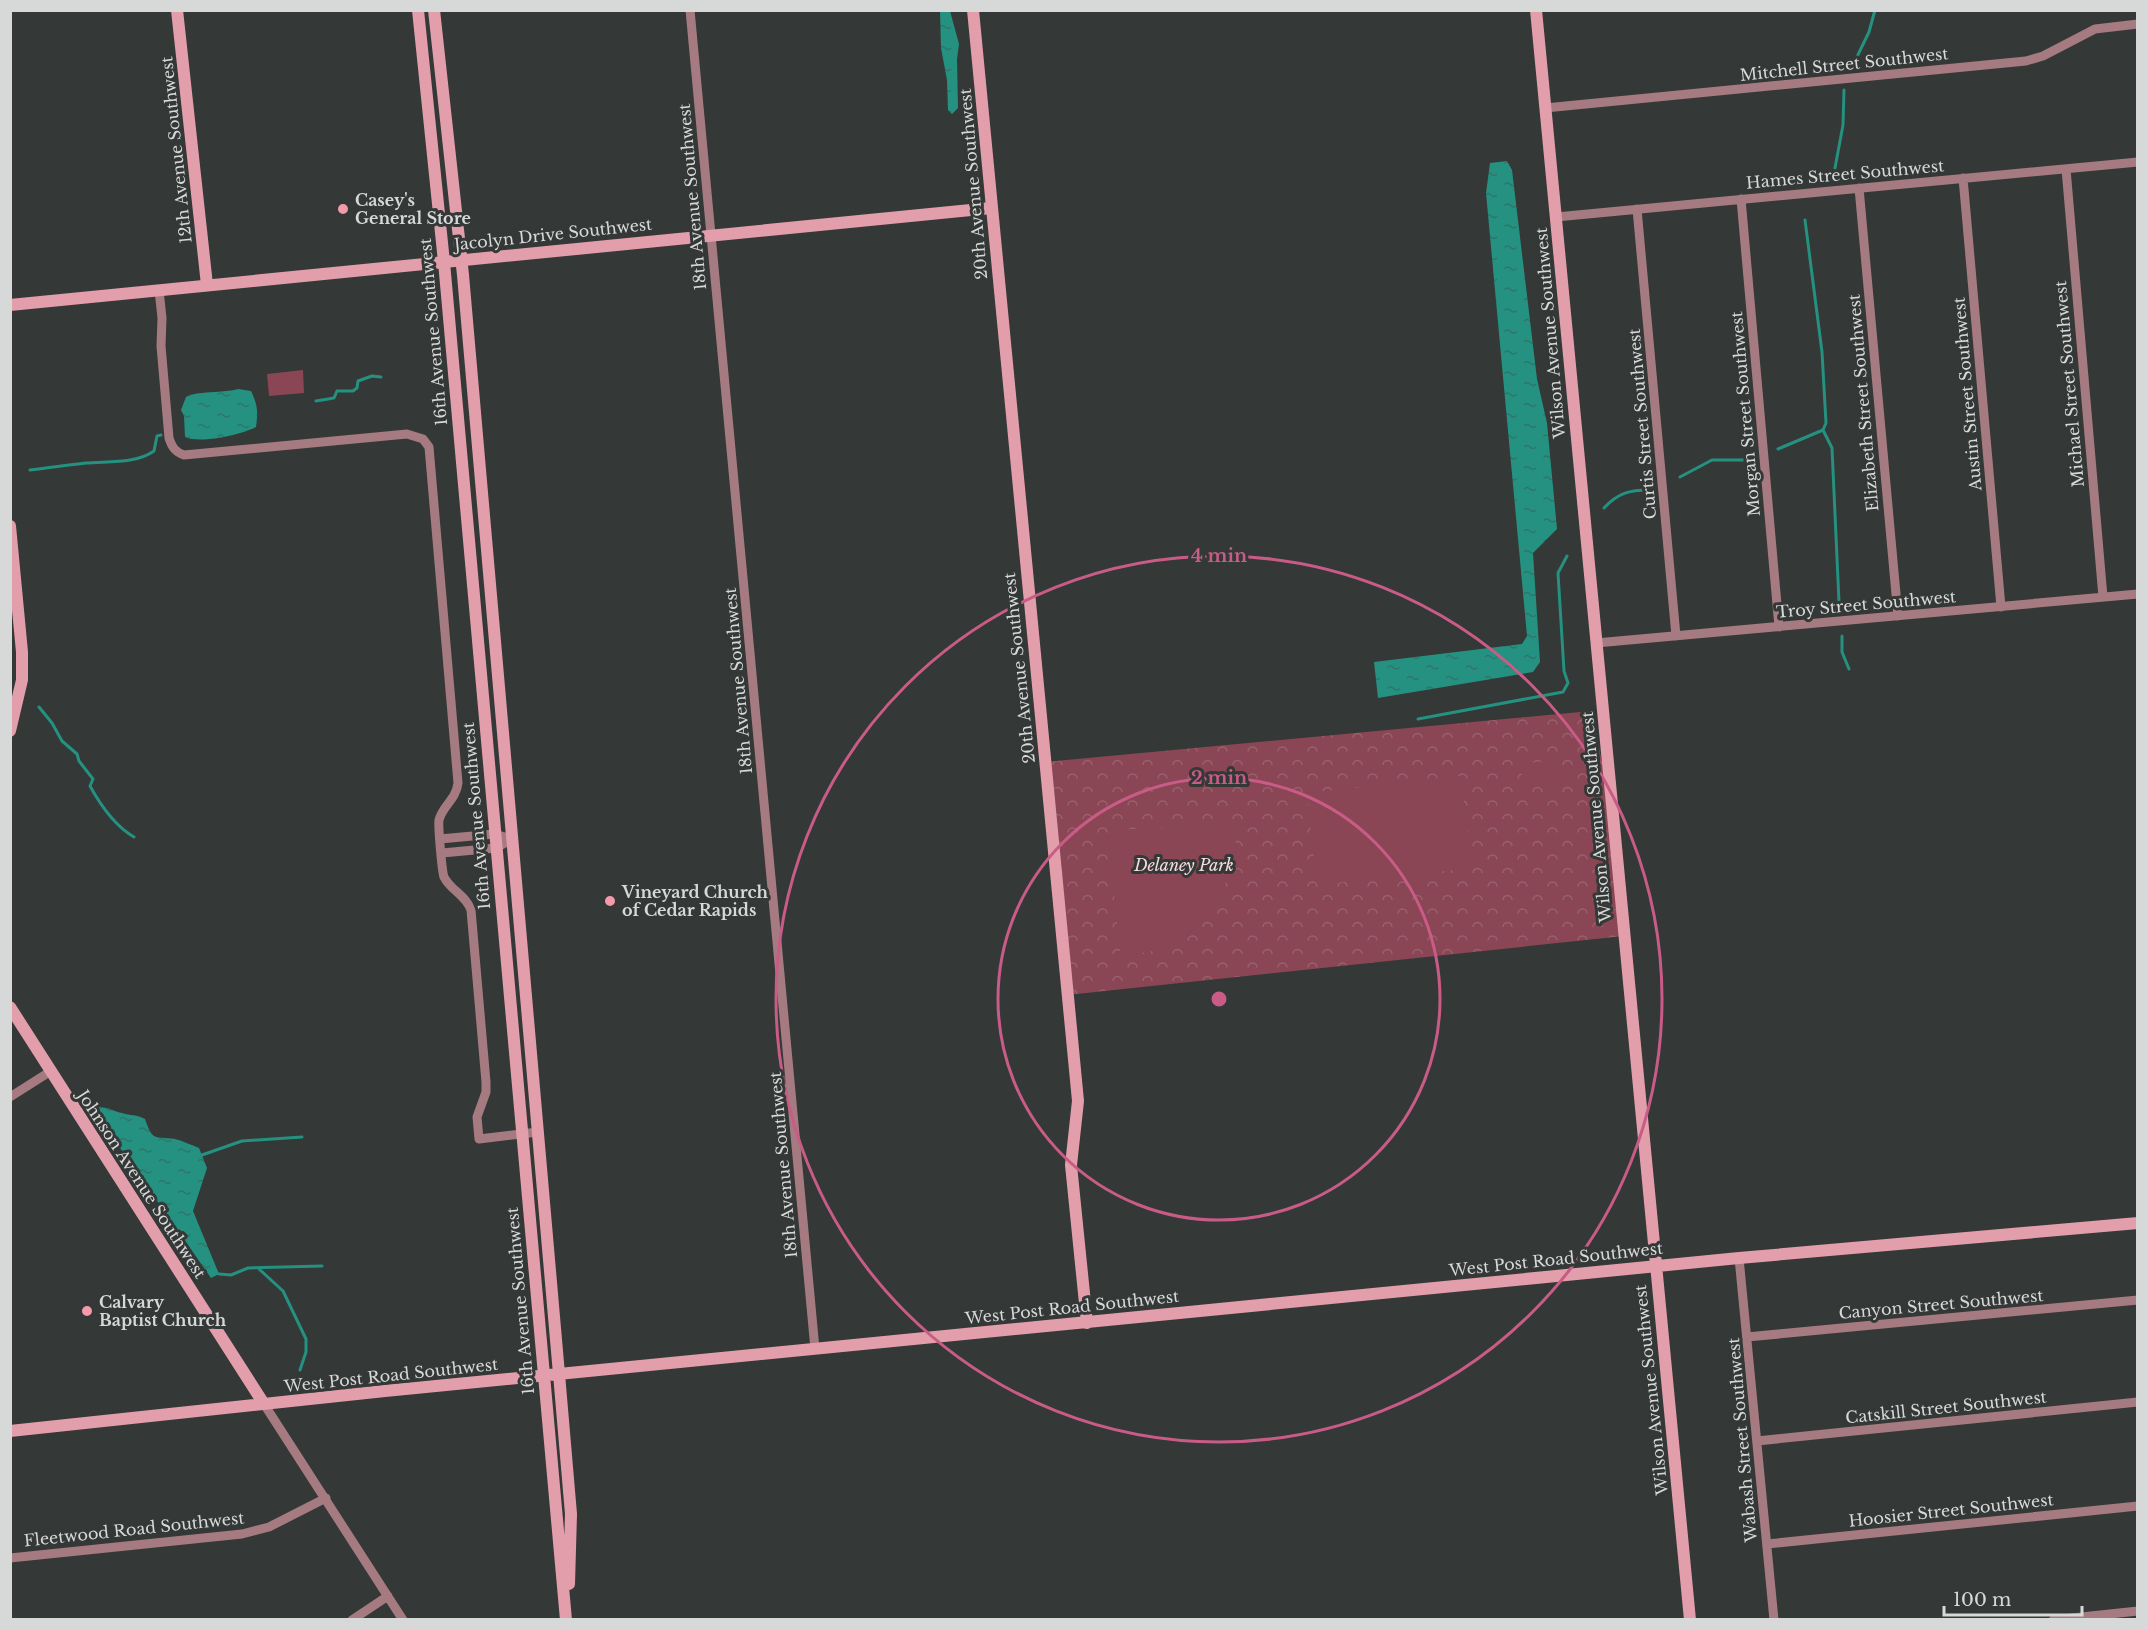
<svg xmlns="http://www.w3.org/2000/svg" width="2148" height="1630" font-family="'Libre Baskerville',serif">
<defs>
<pattern id="park-crowns" width="20" height="18" patternUnits="userSpaceOnUse" patternTransform="scale(1.5)"><rect width="20" height="18" fill="#8a4655"/><path d="M2 6a3 3 0 1 1 6 0M12 15a3 3 0 1 1 6 0" fill="none" stroke="#9a606d"/></pattern>
<pattern id="water-ripples" width="26" height="14" patternUnits="userSpaceOnUse" patternTransform="scale(1.5)"><rect width="26" height="14" fill="#259180"/><path d="M2 4q2-2 4 0t4 0M15 11q2-2 4 0t4 0" fill="none" stroke="#2e756a"/></pattern>
</defs>
<rect width="100%" height="100%" fill="#343837"/>
<path fill="url(#park-crowns)" d="M 1591,711 L 1611,803 L 1624,936 L 1067,995 L 1045,762 Z"/>
<path fill="#8a4655" d="M 303,370 L 304,393 L 269,396 L 267,374 Z
M 1561,760 L 1563,784 L 1523,788 L 1521,764 Z
M 1461,776 L 1471,868 L 1317,885 L 1307,793 Z
M 1238,824 L 1232,868 L 1217,903 L 1178,946 L 1121,957 L 1108,838 L 1114,830 Z"/>
<path fill="url(#water-ripples)" d="M 940,11 L 950,11 L 959,44 L 957,59 L 958,108 L 952,114 L 948,110 L 947,80 L 941,48 Z
M 1507,161 L 1512,170 L 1537,379 L 1547,423 L 1557,529 L 1533,553 L 1540,662 L 1533,672 L 1378,698 L 1374,662 L 1522,644 L 1527,636 L 1486,193 L 1490,163 Z
M 238,389 L 251,391 C 258,405 258,413 256,427 C 241,435 200,444 185,437 L 184,416 L 181,410 L 186,397 C 194,391 225,393 238,389 Z
M 98,1107 C 109,1107 112,1111 122,1113 C 131,1116 136,1114 145,1119 C 153,1142 154,1136 175,1139 C 183,1141 191,1145 199,1148 L 207,1168 L 193,1211 L 219,1274 L 211,1278 L 97,1115 Z"/>
<g fill="none" stroke-linecap="round" stroke-linejoin="round">
<path stroke="#259180" stroke-width="3" d="M 1854,63 L 1869,32 L 1875,10
M 1835,168 L 1843,125 L 1844,90
M 316,401 L 334,398 L 337,391 L 353,391 L 357,388 L 358,381 L 372,376 L 381,377
M 1823,430 L 1832,448 L 1839,602
M 1778,449 L 1823,430 L 1826,423 L 1822,352 L 1805,220
M 30,470 C 48,468 67,465 86,463 C 108,461 136,464 154,451 L 157,436 L 161,435
M 1680,477 L 1712,460 L 1750,460
M 1604,508 C 1618,493 1629,490 1650,490
M 1842,636 L 1842,652 L 1849,669
M 39,707 L 52,723 L 62,741 L 77,754 L 79,761 L 93,779 L 90,786 C 101,806 115,826 134,837
M 1418,719 L 1563,692 L 1568,683 L 1564,671 L 1558,573 L 1567,556
M 202,1155 L 242,1141 L 302,1137
M 258,1268 L 283,1291 L 306,1339 L 306,1352 L 300,1370
M 219,1274 L 231,1275 L 248,1268 L 322,1266"/>
<path stroke="#a57a81" stroke-width="9" d="M 690,10 L 815,1349
M 1545,108 L 2026,61 L 2043,56 L 2095,29 L 2138,24
M 2066,169 L 2103,597
M 1963,178 L 2001,607
M 1859,188 L 1898,616
M 1741,199 L 1779,627
M 1637,209 L 1676,636
M 1556,217 L 2138,162
M 159,290 L 162,318 L 161,346 L 169,438 C 172,447 175,452 184,455 L 407,434 L 423,439 L 429,447 L 458,783 C 456,800 443,805 439,820 C 438,826 442,872 444,877 C 451,891 465,894 471,910 L 486,1082 L 486,1092 L 477,1117 L 479,1139 L 538,1132
M 1596,643 L 2138,594
M 440,839 L 494,834 L 512,839
M 442,853 L 496,848 L 512,839
M 10,1097 L 51,1071
M 1739,1258 L 1774,1620
M 1747,1337 L 2138,1300
M 264,1404 L 403,1620
M 1757,1441 L 2138,1402
M 1767,1544 L 2138,1506
M 10,1558 L 242,1534 L 269,1527 L 326,1498
M 352,1620 L 388,1596
M 2053,1620 L 2138,1611"/>
<path stroke="#e39eab" stroke-width="12" d="M 177,10 L 207,285
M 418,10 L 444,262 L 566,1620
M 434,10 L 463,275 L 559,1374 L 571,1514 L 569,1584
M 973,10 L 1078,1101 L 1071,1165 L 1087,1323
M 1536,10 L 1690,1620
M 10,305 L 991,208
M 10,526 L 22,652 L 22,680 L 10,731
M 10,1007 L 264,1404
M 10,1431 L 385,1391 L 1739,1258 L 2138,1223"/>
</g>
<g fill="none" stroke="#c95c87" stroke-width="3">
<circle cx="1219" cy="999" r="221"/>
<circle cx="1219" cy="999" r="443"/>
</g>
<g fill="#f39aab" stroke="#343837" stroke-width="2">
<circle cx="343" cy="209" r="6"/>
<circle cx="610" cy="901" r="6"/>
<circle cx="87" cy="1311" r="6"/>
</g>
<g text-anchor="middle" stroke-width="6" stroke-linejoin="round" paint-order="stroke">
<g font-size="16" fill="#d7d9d9" stroke="#343837">
<text transform="translate(1844 64) rotate(-6)" y="6">Mitchell Street Southwest</text>
<text transform="translate(176 150) rotate(-96)" y="6">12th Avenue Southwest</text>
<text transform="translate(1845 174) rotate(-5)" y="6">Hames Street Southwest</text>
<text transform="translate(973 184) rotate(-95)" y="6">20th Avenue Southwest</text>
<text transform="translate(692 197) rotate(-95)" y="6">18th Avenue Southwest</text>
<text transform="translate(553 234) rotate(-6)" y="6">Jacolyn Drive Southwest</text>
<text transform="translate(433 332) rotate(-95)" y="6">16th Avenue Southwest</text>
<text transform="translate(1550 333) rotate(-95)" y="6">Wilson Avenue Southwest</text>
<text transform="translate(2069 384) rotate(-95)" y="6">Michael Street Southwest</text>
<text transform="translate(1967 394) rotate(-95)" y="6">Austin Street Southwest</text>
<text transform="translate(1863 403) rotate(-95)" y="6">Elizabeth Street Southwest</text>
<text transform="translate(1745 414) rotate(-95)" y="6">Morgan Street Southwest</text>
<text transform="translate(1642 424) rotate(-95)" y="6">Curtis Street Southwest</text>
<text transform="translate(1866 604) rotate(-5)" y="6">Troy Street Southwest</text>
<text transform="translate(1019 668) rotate(-96)" y="6">20th Avenue Southwest</text>
<text transform="translate(738 681) rotate(-95)" y="6">18th Avenue Southwest</text>
<text transform="translate(476 816) rotate(-95)" y="6">16th Avenue Southwest</text>
<text transform="translate(1596 817) rotate(-95)" y="6">Wilson Avenue Southwest</text>
<text transform="translate(783 1165) rotate(-95)" y="6">18th Avenue Southwest</text>
<text transform="translate(142 1184) rotate(57)" y="6">Johnson Avenue Southwest</text>
<text transform="translate(1556 1259) rotate(-6)" y="6">West Post Road Southwest</text>
<text transform="translate(520 1301) rotate(-95)" y="6">16th Avenue Southwest</text>
<text transform="translate(1941 1304) rotate(-5)" y="6">Canyon Street Southwest</text>
<text transform="translate(1072 1307) rotate(-6)" y="6">West Post Road Southwest</text>
<text transform="translate(391 1375) rotate(-6)" y="6">West Post Road Southwest</text>
<text transform="translate(1651 1390) rotate(-96)" y="6">Wilson Avenue Southwest</text>
<text transform="translate(1946 1407) rotate(-6)" y="6">Catskill Street Southwest</text>
<text transform="translate(1742 1440) rotate(-95)" y="6">Wabash Street Southwest</text>
<text transform="translate(1951 1510) rotate(-6)" y="6">Hoosier Street Southwest</text>
<text transform="translate(134 1529) rotate(-6)" y="6">Fleetwood Road Southwest</text>
</g>
<g font-size="16" font-weight="bold" fill="#d7d9d9" stroke="#343837" text-anchor="start">
<text x="355" y="206">Casey's<tspan x="355" dy="18">General Store</tspan></text>
<text x="622" y="898">Vineyard Church<tspan x="622" dy="18">of Cedar Rapids</tspan></text>
<text x="99" y="1308">Calvary<tspan x="99" dy="18">Baptist Church</tspan></text>
</g>
<g font-size="16" font-style="italic" fill="#f7dce0" stroke="#343837">
<text x="1184" y="871">Delaney Park</text>
</g>
</g>
<circle cx="1219" cy="999" r="9" fill="#c95c87" stroke="#343837" stroke-width="3"/>
<g font-size="18" text-anchor="middle" font-weight="bold" fill="#c95c87" stroke="#343837" stroke-width="6" stroke-linejoin="round" paint-order="stroke">
<text x="1219" y="562">4 min</text>
<text x="1219" y="784">2 min</text>
</g>
<rect width="2148" height="1630" fill="none" stroke="#d7d9d9" stroke-width="24"/>
<path d="M1944 1606v9h138v-9" fill="none" stroke="#d7d9d9" stroke-width="3"/>
<text x="1953" y="1606" font-size="18" fill="#d7d9d9" stroke="#343837" stroke-width="4.5" paint-order="stroke">100 m</text>
</svg>
